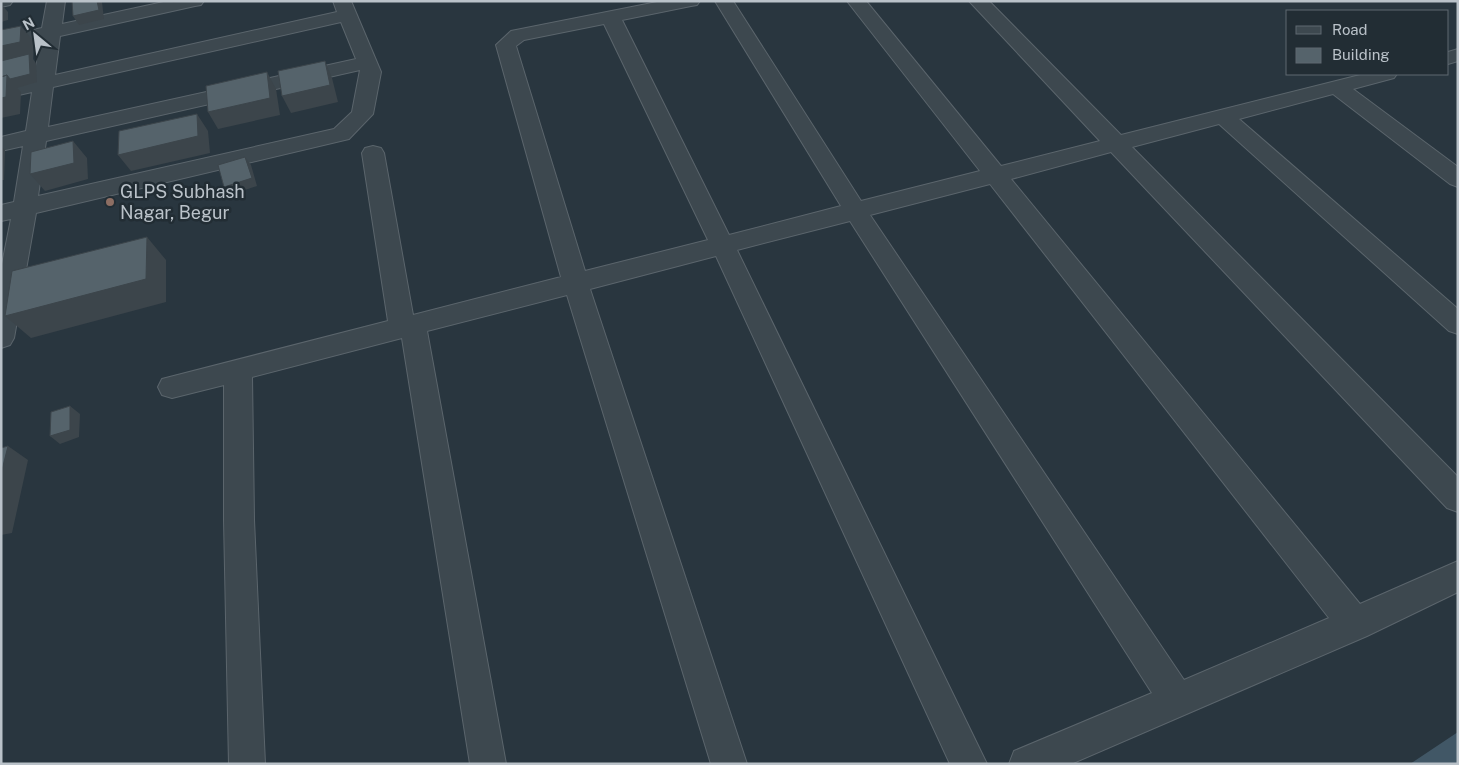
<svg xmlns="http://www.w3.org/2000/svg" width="1459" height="765" font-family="'Public Sans',sans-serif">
<rect width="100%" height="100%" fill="#29363f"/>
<path fill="#415766" d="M 1458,732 L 1458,764 L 1410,764 Z"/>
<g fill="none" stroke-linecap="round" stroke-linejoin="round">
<g stroke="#5b656c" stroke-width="2">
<path id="minor" d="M 1,1 L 13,1 L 10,5 L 1,7 Z
M 47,1 L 65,1 L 62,24 L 168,1 L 204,1 L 201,5 L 195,6 L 60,36 L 55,75 L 337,12 L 333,1 L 351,1 L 381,72 L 373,114 L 349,139 L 36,213 L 14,338 L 10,345 L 1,348 L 1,269 L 11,219 L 1,221 L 1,205 L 14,202 L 23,146 L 1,151 L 1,137 L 26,131 L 32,92 L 1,99 L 1,87 L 34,79 L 40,40 L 1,49 L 1,37 L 42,28 ZM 341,22 L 356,59 L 48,127 L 53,87 ZM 360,70 L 352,112 L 334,129 L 38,196 L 46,141 Z
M 662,1 L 700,1 L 697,5 L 691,6 L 622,20 L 729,235 L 841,206 L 715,1 L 733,1 L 861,201 L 980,171 L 847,1 L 866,1 L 1001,166 L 1100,141 L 969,1 L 989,1 L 1121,135 L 1364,74 L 1397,74 L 1394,78 L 1353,89 L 1458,167 L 1458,187 L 1450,184 L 1333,94 L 1239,119 L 1458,309 L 1458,334 L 1449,331 L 1219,124 L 1132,147 L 1458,477 L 1458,512 L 1447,508 L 1111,152 L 1011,179 L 1360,604 L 1458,561 L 1458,592 L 1367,636 L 1071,764 L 1009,764 L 1014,751 L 1152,693 L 850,221 L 737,250 L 987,764 L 950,764 L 716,256 L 590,289 L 747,764 L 711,764 L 567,295 L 427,331 L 506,764 L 470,764 L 402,338 L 252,377 L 254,520 L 265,764 L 229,764 L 224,520 L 224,385 L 172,398 L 162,395 L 158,387 L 162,379 L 388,321 L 362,153 L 365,148 L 373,146 L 381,148 L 384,153 L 413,315 L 561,277 L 496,45 L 511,31 ZM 604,24 L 708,240 L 585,271 L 516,46 L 524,40 ZM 990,184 L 1329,618 L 1184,680 L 870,215 Z
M 1458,49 L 1458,61 L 1448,64 L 1448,52 Z"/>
</g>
<use href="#minor" fill="#3d484f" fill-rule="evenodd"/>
</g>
<path fill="#3c454b" d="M 97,1 L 101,1 L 102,2 L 104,19 L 79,25 L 73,16 Z
M 172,1 L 181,1 L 173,3 Z
M 1,4 L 8,12 L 8,20 L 1,22 Z
M 21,26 L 34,42 L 33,59 L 36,63 L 37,82 L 17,88 L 21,92 L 20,114 L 1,118 L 1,46 Z
M 325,61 L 332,78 L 338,102 L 291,113 L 282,96 Z
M 267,72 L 276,89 L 280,115 L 218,129 L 208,112 Z
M 197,114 L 208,131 L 210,153 L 131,171 L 118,155 Z
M 73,141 L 87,158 L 88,179 L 45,191 L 30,174 Z
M 1,146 L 5,150 L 4,180 L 1,180 Z
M 245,157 L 251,165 L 257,186 L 230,195 L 224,187 Z
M 147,237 L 166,260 L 166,302 L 31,338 L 5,316 Z
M 70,406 L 80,414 L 79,437 L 60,444 L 50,436 Z
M 8,446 L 28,460 L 12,533 L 1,535 L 1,474 Z"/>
<path fill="#55636b" stroke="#3c454b" d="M 72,1 L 97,1 L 99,10 L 73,16 Z
M 21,26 L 20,42 L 1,46 L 1,30 Z
M 29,54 L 30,74 L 10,79 L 7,75 L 1,77 L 1,61 Z
M 325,61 L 330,85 L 282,96 L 278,71 Z
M 267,72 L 270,98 L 208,112 L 206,86 Z
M 7,75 L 6,97 L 1,98 L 1,77 Z
M 197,114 L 198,136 L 118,155 L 119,131 Z
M 73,141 L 74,163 L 30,174 L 31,152 Z
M 245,157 L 252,178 L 224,187 L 218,165 Z
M 147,237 L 146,279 L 5,316 L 12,271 Z
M 70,406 L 70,430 L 50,436 L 51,412 Z
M 8,446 L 1,474 L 1,448 Z"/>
<circle fill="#8d6e63" stroke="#222d34" stroke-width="2" cx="110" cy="202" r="5"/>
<g text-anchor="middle" stroke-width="5" stroke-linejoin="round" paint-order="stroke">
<g font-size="18" fill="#bac2c9" stroke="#222d34" text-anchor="start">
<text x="120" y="198">GLPS Subhash<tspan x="120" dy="21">Nagar, Begur</tspan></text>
</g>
</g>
<rect width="1459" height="765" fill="none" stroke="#bac2c9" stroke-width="5"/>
<rect x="1286" y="10" width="162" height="65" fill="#222d34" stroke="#5f6970"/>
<rect x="1296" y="26" width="25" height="8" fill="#3d484f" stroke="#5f6970"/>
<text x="1332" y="35" font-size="15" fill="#bac2c9">Road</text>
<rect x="1296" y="48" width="25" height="15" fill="#55636b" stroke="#5f6970"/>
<text x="1332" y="60" font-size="15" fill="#bac2c9">Building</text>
<g transform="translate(35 35) rotate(331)" stroke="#222d34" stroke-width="4" paint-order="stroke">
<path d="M0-4L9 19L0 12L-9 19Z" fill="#bac2c9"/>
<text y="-8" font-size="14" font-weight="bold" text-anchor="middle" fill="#bac2c9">N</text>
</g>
</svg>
